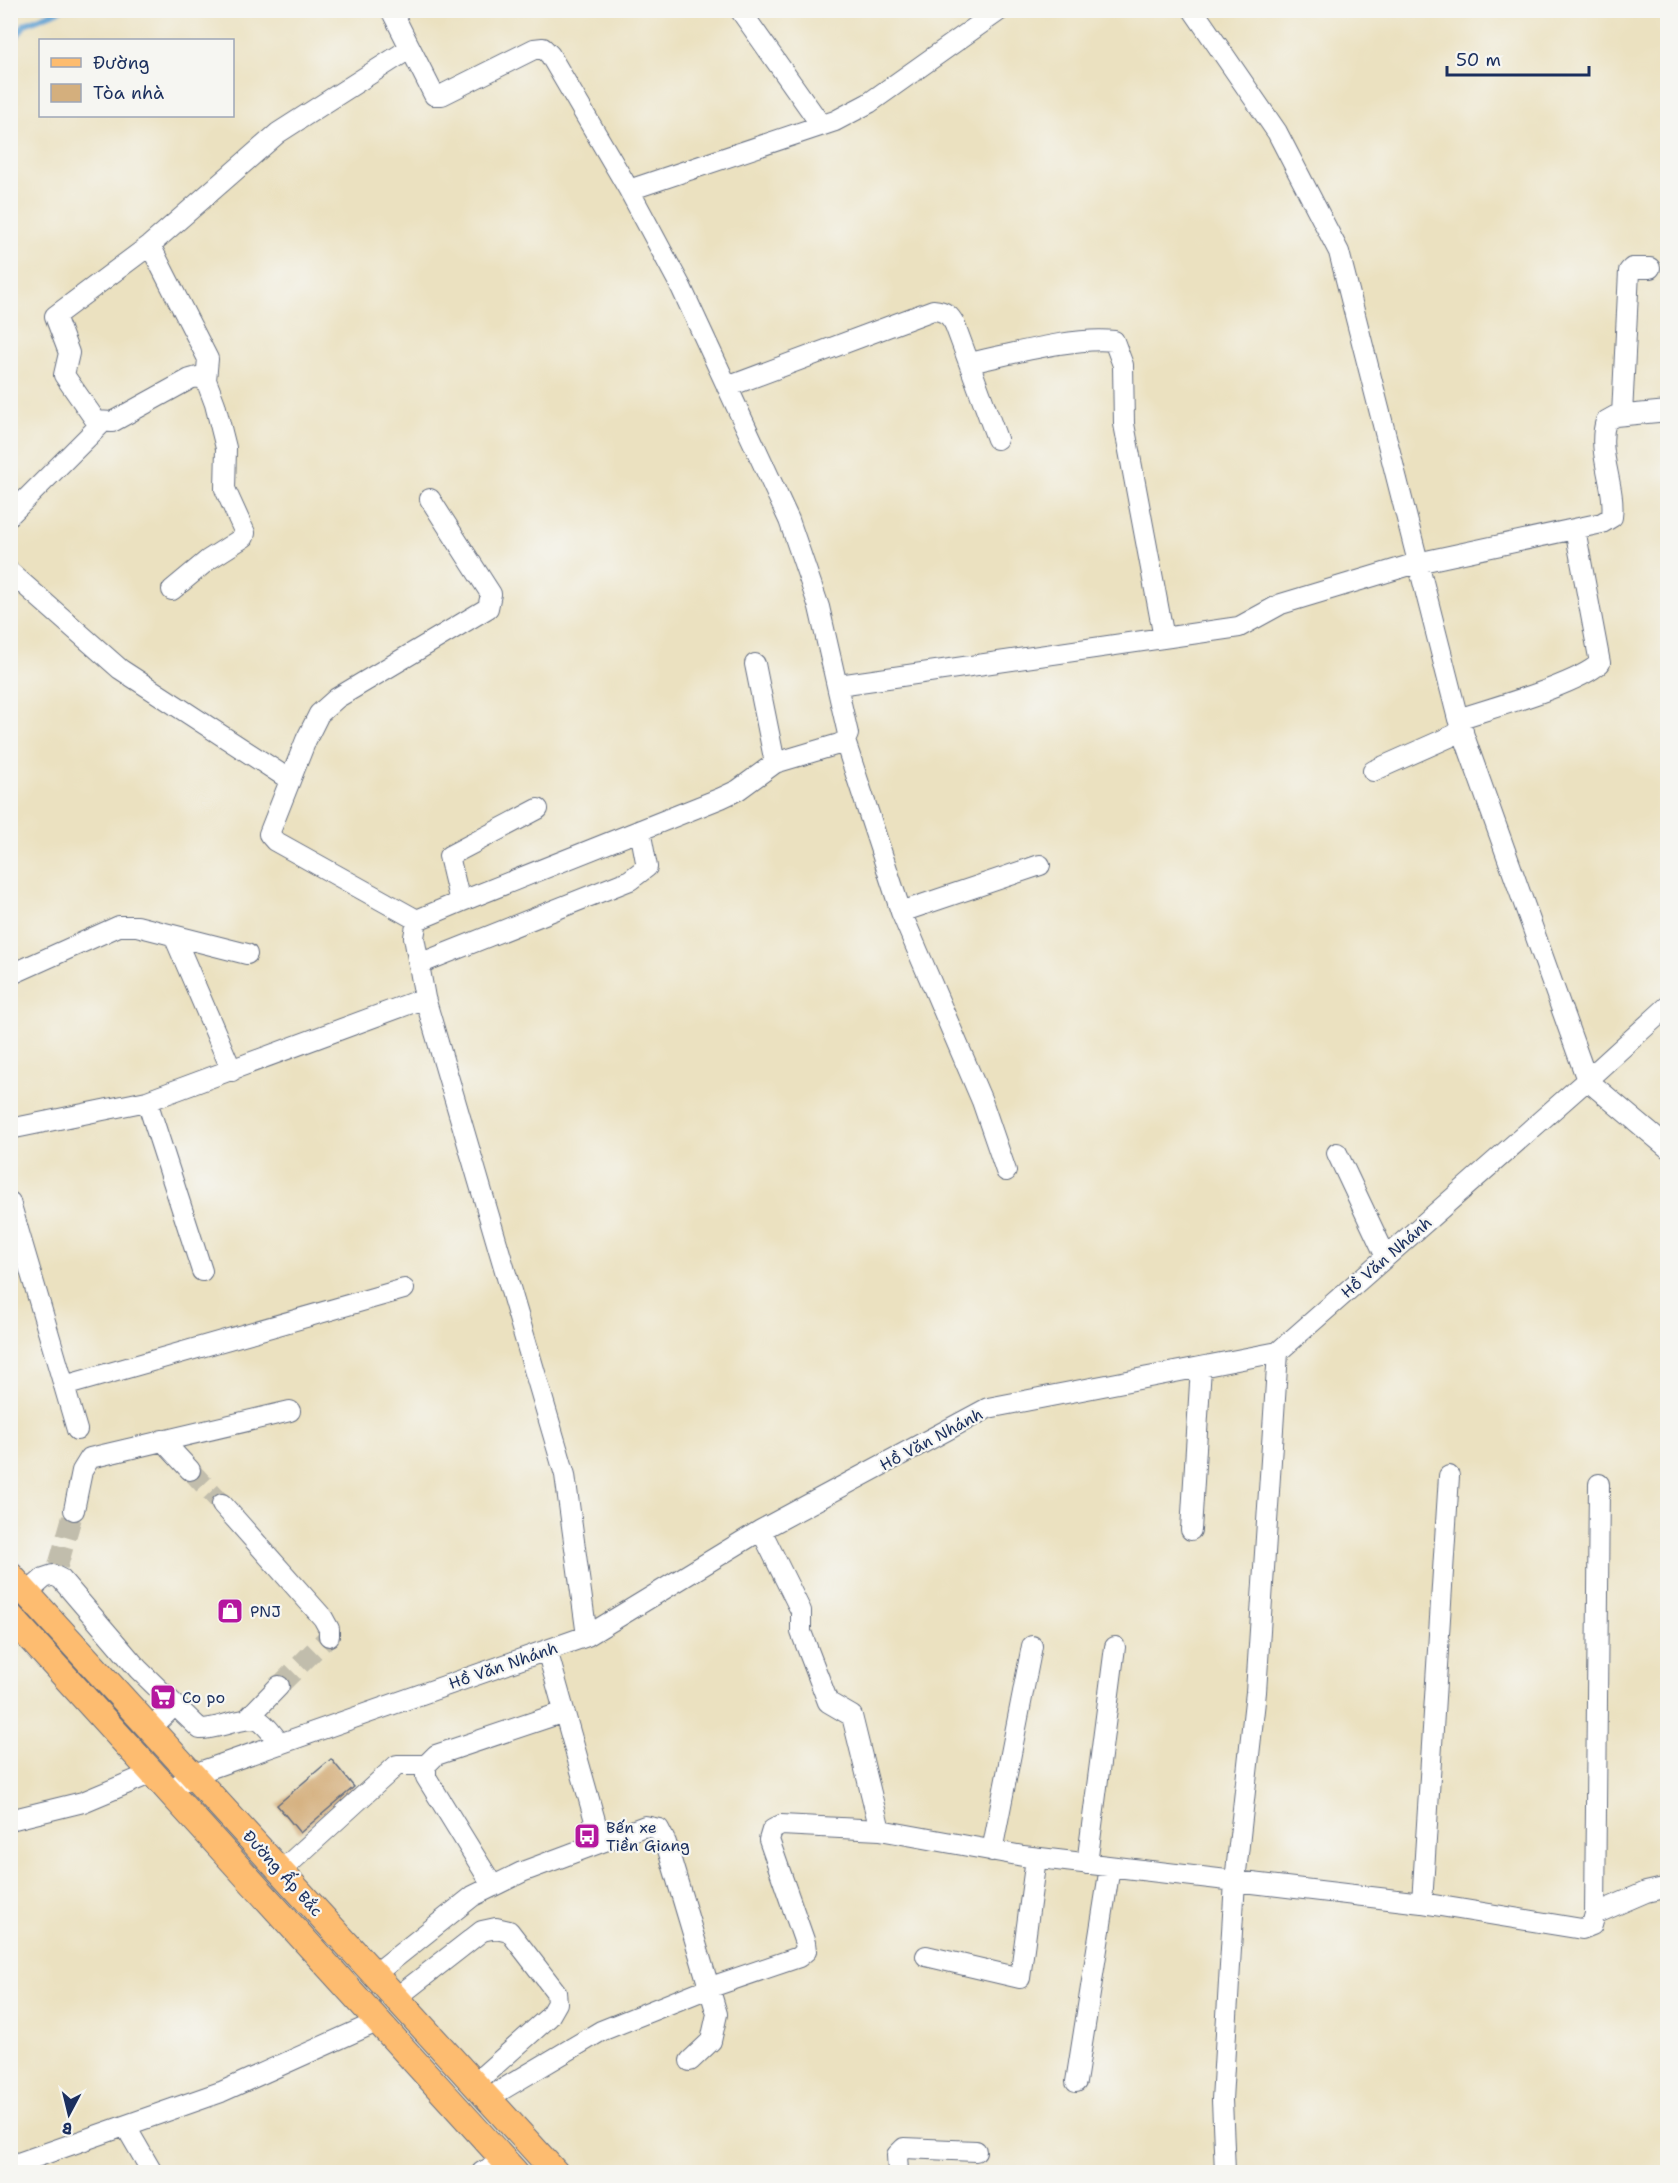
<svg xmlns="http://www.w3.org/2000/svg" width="1678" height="2183" font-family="'Shantell Sans',sans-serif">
<rect width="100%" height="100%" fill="#f6f6f2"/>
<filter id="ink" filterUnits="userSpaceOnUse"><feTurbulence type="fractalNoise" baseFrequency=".0167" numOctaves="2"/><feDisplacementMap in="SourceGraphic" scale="12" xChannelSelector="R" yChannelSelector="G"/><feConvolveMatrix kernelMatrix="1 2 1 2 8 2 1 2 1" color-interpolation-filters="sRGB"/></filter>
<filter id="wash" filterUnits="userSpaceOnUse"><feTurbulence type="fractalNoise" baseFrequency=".008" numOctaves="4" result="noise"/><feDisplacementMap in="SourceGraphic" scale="24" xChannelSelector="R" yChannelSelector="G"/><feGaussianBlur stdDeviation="1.35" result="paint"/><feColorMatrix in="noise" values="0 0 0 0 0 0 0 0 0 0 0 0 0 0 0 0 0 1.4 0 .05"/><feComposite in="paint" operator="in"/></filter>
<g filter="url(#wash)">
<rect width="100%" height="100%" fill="#ebe1c0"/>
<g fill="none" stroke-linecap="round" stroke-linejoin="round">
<path stroke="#5fa0d2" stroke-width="6" d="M 10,46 L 25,24 L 60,10"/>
</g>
<g id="blocks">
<path fill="#d4af7d" d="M 331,1759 L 354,1787 L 300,1833 L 277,1805 Z"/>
</g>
</g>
<g filter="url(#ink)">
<use href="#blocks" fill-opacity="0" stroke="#646d80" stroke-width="1.5"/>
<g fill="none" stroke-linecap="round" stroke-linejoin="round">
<path stroke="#c1bdac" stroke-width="20" stroke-dasharray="20 10" stroke-linecap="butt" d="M 190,1470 L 222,1504
M 58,1566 L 74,1510
M 279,1686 L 329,1636"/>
<g stroke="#646d80" stroke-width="22">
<path id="minor" d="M 391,10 L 434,95 L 442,95 L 534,49 L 543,48 L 550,55 L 629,190 L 681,287 L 789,520 L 819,607 L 848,734 L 845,741 L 839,744 L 775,763 L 738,790 L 721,798 L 460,902
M 740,10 L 821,125
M 1193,10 L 1277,132 L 1339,252 L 1458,719 L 1587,1080 L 1668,1148
M 629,190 L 835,121 L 869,103 L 1000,10
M 150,245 L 208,359 L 206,380
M 969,363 C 1008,355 1076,336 1114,341 L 1123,365 L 1124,424 L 1164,638
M 727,387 L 933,310 C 945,311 950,315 955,325 L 997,439
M 1622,415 L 1629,271 L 1632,268 L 1650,268
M 10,515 L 102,423
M 10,572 L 120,669 L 290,780
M 172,590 L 208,560 L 244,537 L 245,533 L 225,489 L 226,448 L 215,404 L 206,380 L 197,377 L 190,379 L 112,422 L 96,421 L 64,375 L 69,353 L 55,316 L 150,245 L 278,133 L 409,49
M 755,664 L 775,763
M 839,685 L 1239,627 L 1281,604 L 1417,563 L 1602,523 L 1612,517 C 1616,485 1596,452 1606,421 L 1615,416 L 1668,411
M 1458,719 C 1491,708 1577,685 1600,663 L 1575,529
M 845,741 L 901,912 L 1040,865
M 1373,771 L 1463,731
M 901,912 L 982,1101 L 1006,1171
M 417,920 L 275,841 L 269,834 L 306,740 L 319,714 L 337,698 L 488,608 L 491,594 L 430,499
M 174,936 L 232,1071
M 419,964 L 630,880 L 647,867 L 640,830
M 10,975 L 119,926 L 137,926 L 247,954
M 425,998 L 565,1475 L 587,1636
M 147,1101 L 202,1271
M 10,1129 L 147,1101 L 425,998 L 414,937 L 417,920 L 460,902 L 449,856 L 538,809
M 1337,1153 L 1386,1257
M 10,1202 L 77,1430
M 64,1386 L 404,1289
M 162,1440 L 190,1470
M 222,1504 L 323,1618 L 329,1629 L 329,1636
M 74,1510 L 82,1471 L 90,1458 L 290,1411
M 761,1530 L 801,1611 L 801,1632 L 828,1702 L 852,1716 L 880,1830
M 1191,1530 L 1201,1367
M 27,1593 L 44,1578 L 53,1575 L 61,1579 L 138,1669 L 175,1705 L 151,1728
M 547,1650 L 601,1842
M 175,1705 L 200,1729 C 217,1730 249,1713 261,1722 C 268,1727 275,1737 280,1744
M 248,1718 L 279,1686
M 168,1792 L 194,1774 L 587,1636 L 761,1530 L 988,1408 L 1278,1352 L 1587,1080 L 1668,1006
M 10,1820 L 83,1802 L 152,1773
M 992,1851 L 1032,1646
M 1087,1864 L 1115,1647
M 281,1871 L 397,1765 L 426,1765
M 493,1886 L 426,1777 L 426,1765 L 436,1755 L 564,1712
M 1422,1903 L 1449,1476
M 1595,1914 L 1646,1892 L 1668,1887
M 926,1956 L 1020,1978 L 1036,1858
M 375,1974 L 473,1896 L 522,1872 L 645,1826 L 659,1829 L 666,1843 L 717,2014 L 711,2041 L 690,2061
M 396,1998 L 482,1931 L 496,1928 L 509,1931 L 556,1992 L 557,2003 L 549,2017 L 475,2083
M 1076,2082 L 1110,1867
M 488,2098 L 601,2031 L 711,1987 L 799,1957 L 806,1951 L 805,1943 L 769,1840 L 772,1830 L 781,1825 L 880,1830 L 1023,1856 L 1422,1903 L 1582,1929 L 1592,1925 L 1595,1914 L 1599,1484
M 126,2127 L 152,2172
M 10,2166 L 221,2092 L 379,2021
M 482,2172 L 505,2161
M 898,2172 L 897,2155 L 904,2148 L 976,2151
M 1225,2172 L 1222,2100 L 1235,1881 L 1256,1692 L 1278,1352"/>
</g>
<g stroke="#646d80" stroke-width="28">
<path id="major" d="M 10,1575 L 555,2172
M 10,1616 L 515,2172"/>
</g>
<use href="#minor" stroke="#fff" stroke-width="20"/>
<use href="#major" stroke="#fdbc6f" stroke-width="26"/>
</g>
</g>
<defs>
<g id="shop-square" transform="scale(1.35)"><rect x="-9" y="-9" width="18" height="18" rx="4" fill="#b5179e" stroke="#f6f6f2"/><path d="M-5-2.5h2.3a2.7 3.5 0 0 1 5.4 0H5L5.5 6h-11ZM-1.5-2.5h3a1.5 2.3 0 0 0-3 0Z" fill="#fff"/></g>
<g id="supermarket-square" transform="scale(1.35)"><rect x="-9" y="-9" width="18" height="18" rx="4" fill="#b5179e" stroke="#f6f6f2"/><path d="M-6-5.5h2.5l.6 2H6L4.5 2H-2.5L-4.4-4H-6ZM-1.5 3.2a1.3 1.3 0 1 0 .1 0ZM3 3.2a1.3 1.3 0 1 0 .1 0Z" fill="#fff"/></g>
<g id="bus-square" transform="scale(1.35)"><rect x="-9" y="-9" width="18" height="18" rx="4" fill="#b5179e" stroke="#f6f6f2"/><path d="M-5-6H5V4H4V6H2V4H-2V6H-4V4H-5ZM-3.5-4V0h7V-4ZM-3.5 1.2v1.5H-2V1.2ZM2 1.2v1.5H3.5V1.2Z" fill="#fff"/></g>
</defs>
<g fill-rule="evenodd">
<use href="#shop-square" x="230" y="1611"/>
<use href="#supermarket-square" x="163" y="1697"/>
<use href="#bus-square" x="587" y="1836"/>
</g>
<g text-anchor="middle" stroke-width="4.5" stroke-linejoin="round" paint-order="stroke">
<g font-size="16" fill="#1b2f5e" stroke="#f6f6f2">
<text transform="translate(1386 1257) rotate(-41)" y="6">Hồ Văn Nhánh</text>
<text transform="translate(931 1439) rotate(-28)" y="6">Hồ Văn Nhánh</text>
<text transform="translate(503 1665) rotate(-19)" y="6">Hồ Văn Nhánh</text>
<text transform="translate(283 1873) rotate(48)" y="6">Đường Ấp Bắc</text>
</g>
<g font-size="16" fill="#1b2f5e" stroke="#f6f6f2" text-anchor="start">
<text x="250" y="1617">PNJ</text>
<text x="182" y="1703">Co po</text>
<text x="606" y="1833">Bến xe<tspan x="606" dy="18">Tiền Giang</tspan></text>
</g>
</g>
<rect width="1678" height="2183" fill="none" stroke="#f6f6f2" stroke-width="36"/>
<rect x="39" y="39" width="195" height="78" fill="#f6f6f2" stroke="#9ea6b7" stroke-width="1.5"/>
<rect x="51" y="58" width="30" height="9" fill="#fdbc6f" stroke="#9ea6b7" stroke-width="1.5"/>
<text x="93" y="69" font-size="18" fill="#1b2f5e">Đường</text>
<rect x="51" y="84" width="30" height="18" fill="#d4af7d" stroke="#9ea6b7" stroke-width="1.5"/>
<text x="93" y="99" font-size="18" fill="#1b2f5e">Tòa nhà</text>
<g transform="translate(69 2114) rotate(187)" stroke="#f6f6f2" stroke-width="4.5" paint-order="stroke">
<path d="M0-4.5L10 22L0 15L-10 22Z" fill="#1b2f5e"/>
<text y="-9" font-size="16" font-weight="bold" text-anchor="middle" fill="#1b2f5e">B</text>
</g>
<path d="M1447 66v9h142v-9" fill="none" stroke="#1b2f5e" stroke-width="3"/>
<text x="1456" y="66" font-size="18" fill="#1b2f5e" stroke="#f6f6f2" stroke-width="4.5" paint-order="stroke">50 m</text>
</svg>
